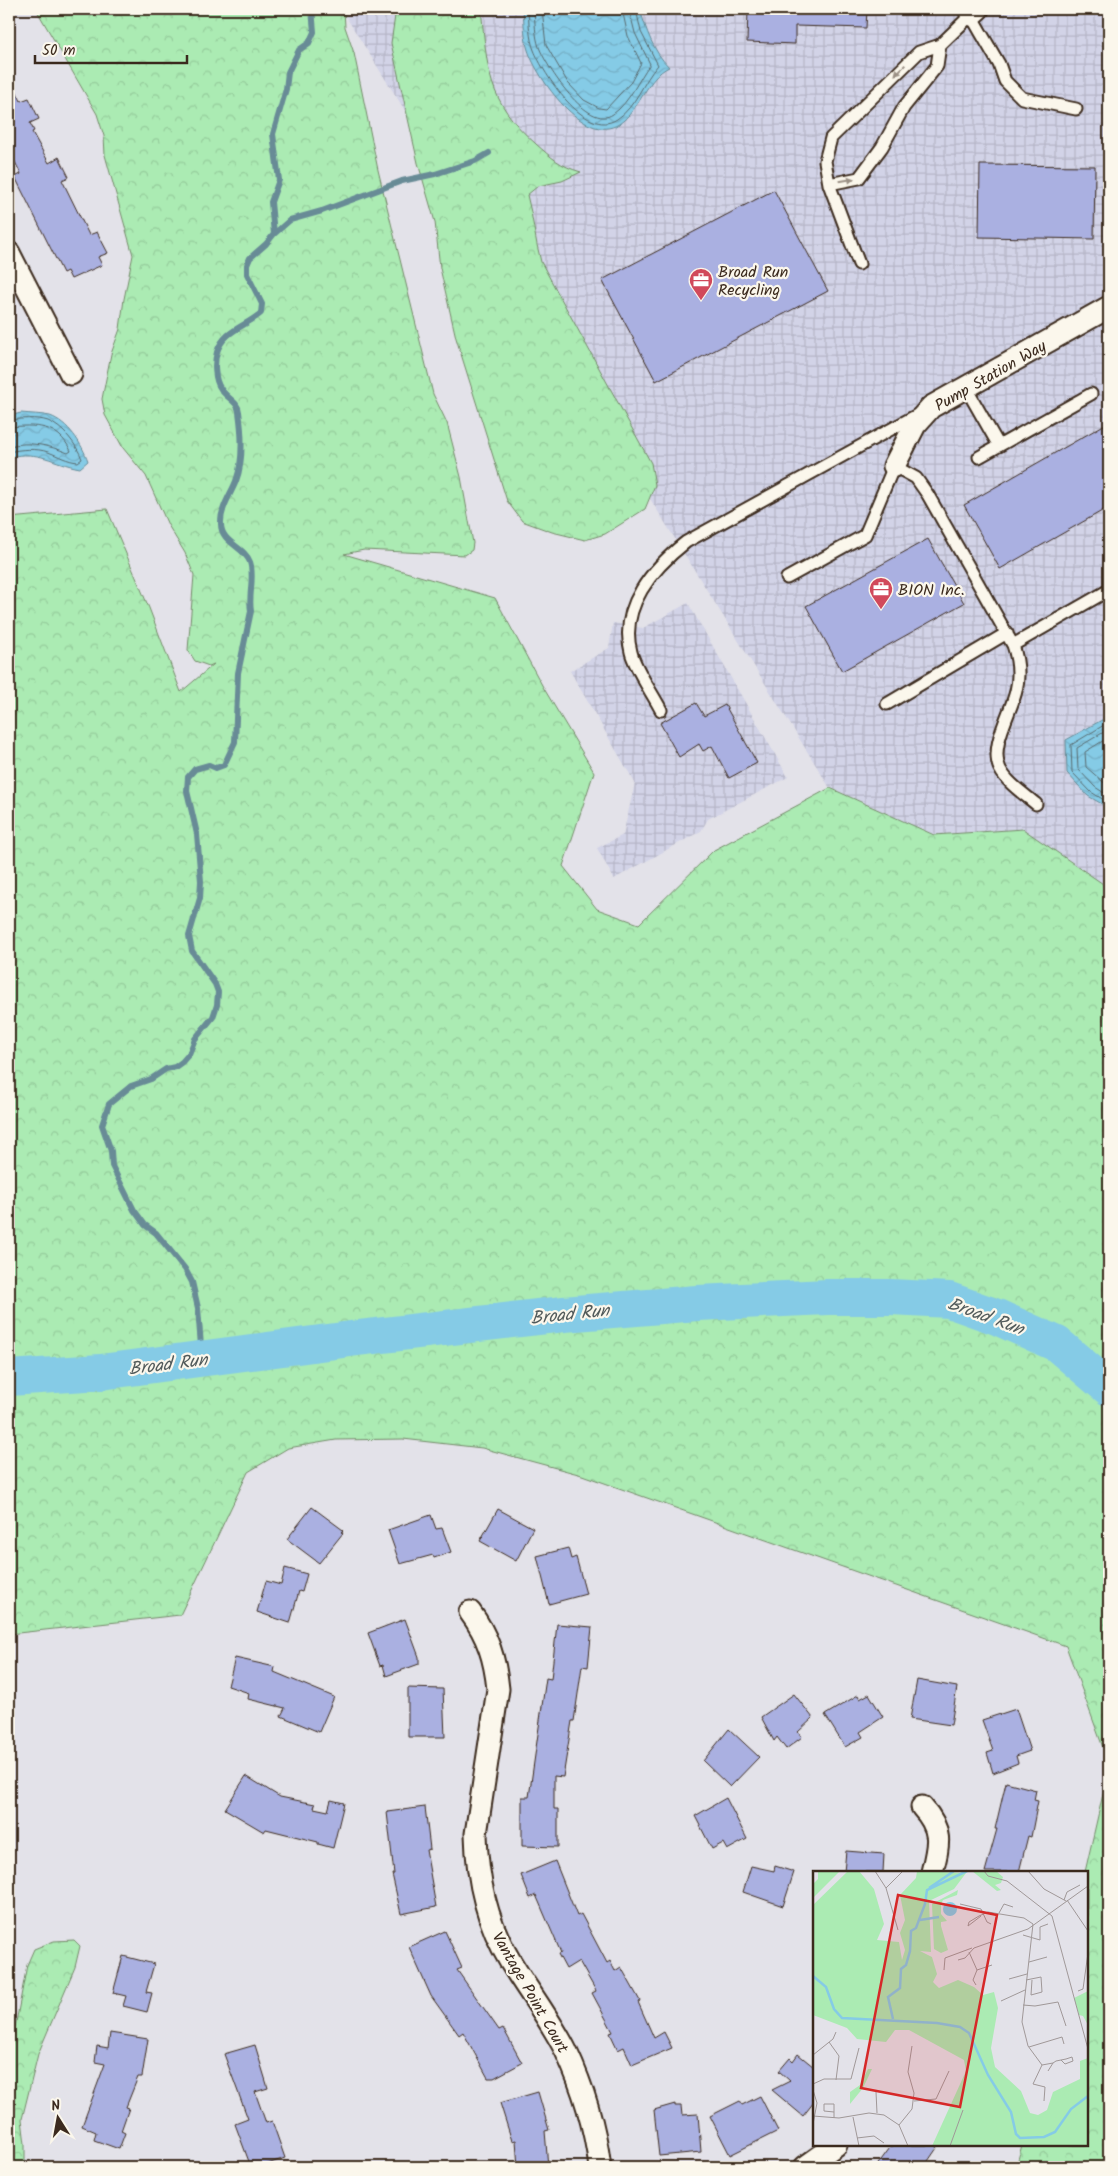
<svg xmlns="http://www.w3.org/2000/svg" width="1118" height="2176" font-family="Kalam,sans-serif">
<defs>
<pattern id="industrial-grid" width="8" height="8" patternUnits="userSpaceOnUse" patternTransform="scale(1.25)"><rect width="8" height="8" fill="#d2d3e7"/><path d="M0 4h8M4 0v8" fill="none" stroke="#b5b5c6"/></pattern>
<pattern id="forest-crowns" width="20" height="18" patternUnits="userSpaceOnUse" patternTransform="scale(1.25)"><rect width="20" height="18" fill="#abebb3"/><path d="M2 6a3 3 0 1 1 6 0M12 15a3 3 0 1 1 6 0" fill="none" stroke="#94ca9a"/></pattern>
<pattern id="water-waves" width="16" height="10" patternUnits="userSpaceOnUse" patternTransform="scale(1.25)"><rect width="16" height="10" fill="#85cbe6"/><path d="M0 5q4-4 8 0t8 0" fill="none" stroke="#74aec5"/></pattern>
</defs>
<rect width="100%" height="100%" fill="#e3e2e9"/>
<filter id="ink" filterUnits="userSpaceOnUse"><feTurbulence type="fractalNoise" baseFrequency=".02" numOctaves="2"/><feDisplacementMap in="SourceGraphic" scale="10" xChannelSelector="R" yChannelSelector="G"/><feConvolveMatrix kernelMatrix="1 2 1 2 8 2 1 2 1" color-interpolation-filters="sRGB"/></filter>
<g filter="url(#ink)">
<path fill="url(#industrial-grid)" d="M 341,9 L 1109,9 L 1109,888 L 1023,829 L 934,835 L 830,788 L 659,513 Z
M 688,603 L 788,777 L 708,819 L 701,831 L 614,879 L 597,848 L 623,835 L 635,783 L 570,671 L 609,648 L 613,623 L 643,628 Z"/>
<path fill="url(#forest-crowns)" stroke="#738a68" d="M 36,9 L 344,9 L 345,27 L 354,53 L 378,170 L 433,394 L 447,423 L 461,477 L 473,543 L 472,550 L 465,555 L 364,550 L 344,554 L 495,598 L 543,687 L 594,772 L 563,866 L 597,909 L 639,924 L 714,850 L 830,788 L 934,835 L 1023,829 L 1109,888 L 1109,1764 L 1066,1646 L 582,1475 L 482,1448 L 403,1439 L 336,1440 L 288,1448 L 248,1472 L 180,1615 L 9,1634 L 9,518 L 107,509 L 149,608 L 181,692 L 214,664 L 209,666 L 195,661 L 188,650 L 194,575 L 185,553 L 168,525 L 146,476 L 123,448 L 105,415 L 102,399 L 111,354 L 120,329 L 124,299 L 133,255 L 105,155 L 104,136 L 97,114 Z
M 396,9 L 481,9 C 488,70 486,100 536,144 C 552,158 560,166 581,172 L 562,181 L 538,186 L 527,195 C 533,217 535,240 541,262 L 651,463 L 655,485 L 645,509 L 605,534 L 585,540 L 552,532 L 522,521 L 507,501 L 456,338 L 440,268 L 435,222 L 418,163 L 391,43 Z
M 1109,1768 L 1109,2167 L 1016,2167 L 1022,2145 L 1087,2145 L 1087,1872 L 1085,1872 Z
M 74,1940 L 80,1946 L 75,1967 L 38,2054 L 22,2119 L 25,2144 L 25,2167 L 9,2167 L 9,2059 L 27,1965 L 34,1949 L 54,1941 Z"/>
<path fill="url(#water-waves)" stroke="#678b96" d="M 523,9 L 640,9 C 646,30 653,51 669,67 C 647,77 640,110 619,124 C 584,146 537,78 528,50 C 524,38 524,22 523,9 Z
M 21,413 C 30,414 41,414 50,416 C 68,422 82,444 88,461 L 80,468 C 52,463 40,450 9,457 L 9,416 Z
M 1109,716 L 1109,808 L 1088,796 L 1067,773 L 1066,740 Z"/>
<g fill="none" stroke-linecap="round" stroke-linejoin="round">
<path stroke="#596a6e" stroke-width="1" d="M 528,9 C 529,22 529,38 534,50 C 543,73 585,140 617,119 C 636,107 643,81 658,65 L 641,32 L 636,9
M 534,9 C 535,21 535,36 539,47 C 546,66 588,132 613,114 C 630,102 638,80 650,64 L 635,33 L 629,9
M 542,9 L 546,45 L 568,83 L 584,100 L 599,108 L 606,109 L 631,82 L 641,63 L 628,36 L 622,9
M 9,420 C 21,419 36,417 48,421 C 63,427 77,445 82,459 L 78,462 C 67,461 59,456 48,452 C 37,448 20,449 9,452
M 9,427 C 35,425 57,423 71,451 L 68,453 C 48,445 30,441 9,446
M 1109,722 L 1071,745 L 1072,772 L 1091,792 L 1109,803
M 1109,729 L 1077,748 L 1078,769 L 1095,787 L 1109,796
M 1109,737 L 1085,752 L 1086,767 L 1109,787"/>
<path stroke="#678b96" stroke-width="6" d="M 274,234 L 290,220 L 322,211 L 402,181 L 435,174 L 475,161 L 489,153
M 202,1359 L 198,1308 L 192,1282 L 185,1269 L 156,1233 L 145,1225 L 134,1210 L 112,1166 L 111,1151 L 102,1125 L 109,1104 L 131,1086 L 151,1079 L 166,1069 L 175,1067 L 182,1062 L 189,1054 L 195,1039 L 213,1017 L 217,1005 L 218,992 L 215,984 L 192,951 L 189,936 L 200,898 L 201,881 L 197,834 L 187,791 L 188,777 L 195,769 L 209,765 L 216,768 L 224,765 L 235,742 L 238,673 L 251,611 C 248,595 255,577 250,562 C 244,546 221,543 221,524 C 220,509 231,494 236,481 C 244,460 242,433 239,412 C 238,401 226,398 221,389 C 214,380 214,362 217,352 C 224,330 245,327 261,313 L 262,304 L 247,274 L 247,265 L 250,258 L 266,244 L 274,234 L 271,202 L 279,180 L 273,134 L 286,89 L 288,72 L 299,50 L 309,43 L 314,32 L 312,9"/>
<path stroke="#85cbe6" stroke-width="36" d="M 9,1378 L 101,1372 L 358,1338 L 564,1314 L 697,1303 L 828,1297 L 891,1297 L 949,1300 L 997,1317 L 1057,1344 L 1109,1388"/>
</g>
<path fill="#aab0e1" stroke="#3b2a1e" d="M 748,9 L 867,9 L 866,28 L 795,26 L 795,44 L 747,42 Z
M 9,76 L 21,101 L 29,98 L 39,119 L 30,123 L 34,131 L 32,132 L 49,163 L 59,157 L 69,177 L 62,180 L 89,235 L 97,232 L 108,253 L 98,257 L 102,265 L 71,279 L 67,271 L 63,273 L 15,177 L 21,174 L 9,150 Z
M 980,165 L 1095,166 L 1094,239 L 979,237 Z
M 774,190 L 828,291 L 656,381 L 602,280 Z
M 1109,422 L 1109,507 L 1000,569 L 964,505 Z
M 928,539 L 964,603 L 842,671 L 806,606 Z
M 696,703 L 704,716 L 725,705 L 757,763 L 729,778 L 712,746 L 703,751 L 699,744 L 679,757 L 660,723 Z
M 312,1507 L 343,1530 L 341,1532 L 343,1533 L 319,1563 L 287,1539 Z
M 498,1509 L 533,1528 L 516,1561 L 480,1541 Z
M 431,1515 L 436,1529 L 442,1528 L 451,1552 L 434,1558 L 433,1555 L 400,1564 L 388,1530 Z
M 568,1548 L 571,1559 L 576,1557 L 586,1594 L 549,1604 L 537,1556 Z
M 285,1568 L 307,1574 L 302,1592 L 299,1591 L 290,1623 L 257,1612 L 266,1581 L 281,1585 Z
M 405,1619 L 419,1657 L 419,1664 L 386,1676 L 383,1665 L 380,1666 L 368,1633 Z
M 557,1624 L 592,1627 L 588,1667 L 582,1666 L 574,1721 L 572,1721 L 563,1777 L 554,1776 L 554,1809 L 558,1809 L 558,1847 L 522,1846 L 522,1797 L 529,1797 L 546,1678 L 551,1679 Z
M 235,1658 L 275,1667 L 274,1672 L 334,1697 L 319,1732 L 281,1716 L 285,1708 L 248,1699 L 249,1693 L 228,1686 Z
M 917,1680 L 957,1687 L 951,1725 L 910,1719 Z
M 408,1688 L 443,1689 L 445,1737 L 408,1737 Z
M 794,1694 L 813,1718 L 798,1732 L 802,1737 L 786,1749 L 777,1737 L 774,1741 L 761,1717 Z
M 869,1694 L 883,1717 L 860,1732 L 863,1737 L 845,1747 L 825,1715 L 858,1695 L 860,1699 Z
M 1016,1709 L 1030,1751 L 1016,1756 L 1018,1763 L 993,1773 L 987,1753 L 993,1751 L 982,1720 Z
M 729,1729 L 759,1757 L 730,1787 L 703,1761 Z
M 246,1776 L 280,1797 L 315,1804 L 314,1808 L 328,1811 L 331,1800 L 344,1803 L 333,1848 L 318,1844 L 318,1842 L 266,1829 L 264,1832 L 225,1809 Z
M 1006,1782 L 1036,1790 L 1034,1800 L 1038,1801 L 1031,1837 L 1028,1836 L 1019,1872 L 985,1872 L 997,1829 L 995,1829 Z
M 726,1798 L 747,1839 L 727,1850 L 723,1843 L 712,1849 L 695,1816 Z
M 425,1807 L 430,1849 L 426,1850 L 436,1907 L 401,1914 L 392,1874 L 394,1874 L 387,1812 Z
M 846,1851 L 884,1854 L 883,1872 L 844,1872 Z
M 555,1861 L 577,1916 L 581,1914 L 607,1963 L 610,1961 L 615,1971 L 621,1967 L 640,2001 L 638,2002 L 654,2038 L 664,2032 L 672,2048 L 632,2065 L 624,2047 L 618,2050 L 610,2033 L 613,2032 L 592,1993 L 596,1991 L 579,1961 L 566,1969 L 558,1954 L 561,1953 L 536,1895 L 530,1898 L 521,1875 Z
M 751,1866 L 774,1871 L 775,1866 L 794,1872 L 783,1906 L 743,1892 Z
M 445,1931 L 462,1968 L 457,1970 L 499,2030 L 503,2028 L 522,2063 L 494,2078 L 488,2078 L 463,2032 L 459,2035 L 431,1996 L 409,1947 Z
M 123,1956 L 154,1964 L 146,1992 L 152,1993 L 147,2012 L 123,2006 L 126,1996 L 113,1993 Z
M 110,2033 L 148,2039 L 142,2077 L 138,2077 L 126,2107 L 129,2108 L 121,2131 L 125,2133 L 119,2149 L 94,2140 L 96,2132 L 82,2126 L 105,2064 L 95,2062 L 97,2046 L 108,2048 Z
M 255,2045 L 268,2088 L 255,2092 L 266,2123 L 272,2121 L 285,2158 L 259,2167 L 251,2167 L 235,2124 L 248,2119 L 224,2054 Z
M 798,2054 L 814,2067 L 814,2102 L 803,2116 L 772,2090 L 790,2081 L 779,2071 L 790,2058 L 793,2061 Z
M 538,2092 L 549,2130 L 545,2131 L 548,2167 L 518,2167 L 516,2140 L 512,2141 L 500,2103 Z
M 760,2096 L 778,2131 L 730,2155 L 710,2116 L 740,2101 L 742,2105 Z
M 675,2104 L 675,2106 L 681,2106 L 682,2115 L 698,2114 L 701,2152 L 659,2156 L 654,2110 Z
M 892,2145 L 939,2145 L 924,2167 L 876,2167 Z"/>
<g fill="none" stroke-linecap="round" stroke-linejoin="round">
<g stroke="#3b2a1e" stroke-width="15">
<path id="service" d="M 969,12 L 999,64 L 1005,81 L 1022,98 L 1076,109
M 940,45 L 937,66 L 904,107 L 882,147 L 859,178 L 829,184 L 825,161 L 831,138 L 919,52 L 940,45 L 971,15
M 829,184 L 859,264
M 966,388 L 999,446
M 979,457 L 1091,394
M 787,578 L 865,535 L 894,466 L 916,478 L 928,495 L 1013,645 L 1109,590
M 1013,645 C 1018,660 1020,675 1016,691 C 1011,713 989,747 1000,769 C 1007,783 1024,794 1036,804
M 887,704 L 1007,633
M 661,710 C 653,694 635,669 631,652 C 619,607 653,568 686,542 L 917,415"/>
</g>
<g stroke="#3b2a1e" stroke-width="25">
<path id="minor" d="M 971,15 L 978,9
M 9,253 L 71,374
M 894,466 L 915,425 L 931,407 L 1109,307
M 470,1612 C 488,1636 495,1659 498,1689 L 476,1834 C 477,1878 487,1923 510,1961 C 528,1991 550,2019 566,2051 C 583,2087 595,2128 600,2167
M 922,1807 C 943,1830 939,1844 932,1872
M 805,2167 L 836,2145"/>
</g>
<use href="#service" stroke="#fbf7ec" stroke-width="11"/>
<use href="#minor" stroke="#fbf7ec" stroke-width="21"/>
</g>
<defs><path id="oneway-solid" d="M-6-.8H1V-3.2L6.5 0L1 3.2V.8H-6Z" transform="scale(1.25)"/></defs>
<g fill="#9b9085">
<use href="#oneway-solid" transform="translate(900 70) rotate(135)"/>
<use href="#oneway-solid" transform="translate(847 180) rotate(-10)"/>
</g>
</g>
<defs>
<g id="office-pin" transform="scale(1.25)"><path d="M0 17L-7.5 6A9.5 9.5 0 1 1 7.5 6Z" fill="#d1495b" stroke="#fbf7ec"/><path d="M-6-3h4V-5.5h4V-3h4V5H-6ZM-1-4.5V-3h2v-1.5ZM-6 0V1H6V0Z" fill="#fff"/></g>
</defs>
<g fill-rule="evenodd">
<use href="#office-pin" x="701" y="280"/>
<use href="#office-pin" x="881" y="589"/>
</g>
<g text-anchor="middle" stroke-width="4.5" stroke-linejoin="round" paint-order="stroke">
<g font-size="16" fill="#3b2a1e" stroke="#fbf7ec" text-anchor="start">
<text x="718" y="277">Broad Run<tspan x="718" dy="18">Recycling</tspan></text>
<text x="898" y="595">BION Inc.</text>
</g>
<g font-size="16" fill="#3b2a1e" stroke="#fbf7ec">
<text transform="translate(990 375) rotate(-30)" y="6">Pump Station Way</text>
<text transform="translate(531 1992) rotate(60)" y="6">Vantage Point Court</text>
</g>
<g font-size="18" font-style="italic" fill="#515a5a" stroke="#fbf7ec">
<text transform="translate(570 1314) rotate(-6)" y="6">Broad Run</text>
<text transform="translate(986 1316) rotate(20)" y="6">Broad Run</text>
<text transform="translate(168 1364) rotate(-7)" y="6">Broad Run</text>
</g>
</g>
<g transform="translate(813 1871)">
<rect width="275" height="275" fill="#e3e2e9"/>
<path d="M 5,0 L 27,0 L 0,27 L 0,13 L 5,8 ZM 35,0 L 46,0 L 61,18 L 71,53 L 64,69 L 86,71 L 89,89 L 92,79 L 87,62 L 92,49 L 87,24 L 103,7 L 104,0 L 153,2 L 141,18 L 116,30 L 118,81 L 107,80 L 119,86 L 124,103 L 120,111 L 126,117 L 145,109 L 161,116 L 170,124 L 181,121 L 185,137 L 178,177 L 182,196 L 208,220 L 217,242 L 225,244 L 234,239 L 240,221 L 267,208 L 267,190 L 275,187 L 275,275 L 119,275 L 153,200 L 151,189 L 96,159 L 82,159 L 73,171 L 44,168 L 34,157 L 0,144 L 0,34 ZM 159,0 L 183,0 L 190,6 L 188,12 L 182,14 L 188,19 L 184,20 ZM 145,19 L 144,24 L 130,29 L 128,33 L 128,43 L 134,50 L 128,51 L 128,55 L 135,79 L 128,82 L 121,78 L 119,33 ZM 275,120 L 275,154 L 270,145 L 266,144 L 261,127 ZM 55,198 L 59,198 L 50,217 L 37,233 L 37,221 L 47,214 Z" fill="#abebb3"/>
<path d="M130 38a7 7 0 1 1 14 0a7 7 0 1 1-14 0Z" fill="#85cbe6"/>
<path fill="none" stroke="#85cbe6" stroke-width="2.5" d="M 116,17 L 141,0M 107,49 L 126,46M 0,105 L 13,116 L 21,138 L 29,147 L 124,152 L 147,156 L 156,162 L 175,204 L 198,241 L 203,263 L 207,267 L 231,266 L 242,261 L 258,238 L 275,225M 80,148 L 75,126 L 87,117 L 88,98 L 93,94 L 97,80 L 98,60 L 103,57 L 112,33 L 114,19 L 154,0"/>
<path fill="none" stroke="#a09898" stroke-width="1" d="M 62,0 L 73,17 L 85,59M 171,0 L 175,5 L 194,10 L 239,45 L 275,178M 215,0 L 231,18 L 253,30M 73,17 L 90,0M 251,29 L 254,21 L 267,14M 254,29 L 275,60M 147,33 L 168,38 L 174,51 L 178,53M 186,42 L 191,33 L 200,36M 168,45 L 155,55 L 156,51 L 166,45 L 175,41 L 211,47 L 220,53M 220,53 L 209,151 L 215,175 L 229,194M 210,64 L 227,69 L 227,56 L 235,53M 156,81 L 164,99 L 179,94M 145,89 L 152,87 L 161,77 L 215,58 L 275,15M 216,91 L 234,86M 131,99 L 132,87 L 159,77M 196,108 L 214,103M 213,109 L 228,106 L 229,121 L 218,124 L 219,109M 163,114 L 160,109 L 164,99M 265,120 L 270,118 L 275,82M 188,130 L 212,119M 210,134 L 222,135 L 245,131 L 253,155M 16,171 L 26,185 L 23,209M 216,176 L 249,166 L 251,173M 0,184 L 20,168 L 23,161M 240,192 L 243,190 L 253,188 L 259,186 L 260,190 L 252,193 L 248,189M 0,213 L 11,208 L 38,208 L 46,177M 0,219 L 4,232 L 0,253M 63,221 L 64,242M 101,230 L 123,228 L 136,200M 231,230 L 232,216 L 220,213 L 229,194 L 240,192 L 235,200M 21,241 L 11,240 L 11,233 L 21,233 L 21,247M 0,245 L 26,247 L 56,242 L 71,244 L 86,254 L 95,275M 40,246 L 46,275M 86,254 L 99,238 L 101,222 L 95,201 L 99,175M 44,267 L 61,265 L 71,272M 137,275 L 150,239"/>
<path fill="#d62828" fill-opacity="0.15" stroke="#d62828" stroke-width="2.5" d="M 85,24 L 184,44 L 147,236 L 48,217 Z"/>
<rect width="275" height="275" fill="none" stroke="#3b2a1e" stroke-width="2.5"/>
</g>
<rect width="1118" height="2176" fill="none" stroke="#fbf7ec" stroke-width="30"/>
<rect x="15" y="15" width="1088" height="2146" fill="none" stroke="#3b2a1e" stroke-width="2" filter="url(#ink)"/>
<g transform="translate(58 2118) rotate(349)" stroke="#fbf7ec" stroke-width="4" paint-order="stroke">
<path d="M0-4L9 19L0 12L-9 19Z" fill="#3b2a1e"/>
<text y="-8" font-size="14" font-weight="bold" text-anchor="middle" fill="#3b2a1e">N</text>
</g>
<path d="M35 55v8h152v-8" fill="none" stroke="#3b2a1e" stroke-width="2.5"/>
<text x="42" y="55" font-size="15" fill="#3b2a1e" stroke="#fbf7ec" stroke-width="4" paint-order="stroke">50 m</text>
</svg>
